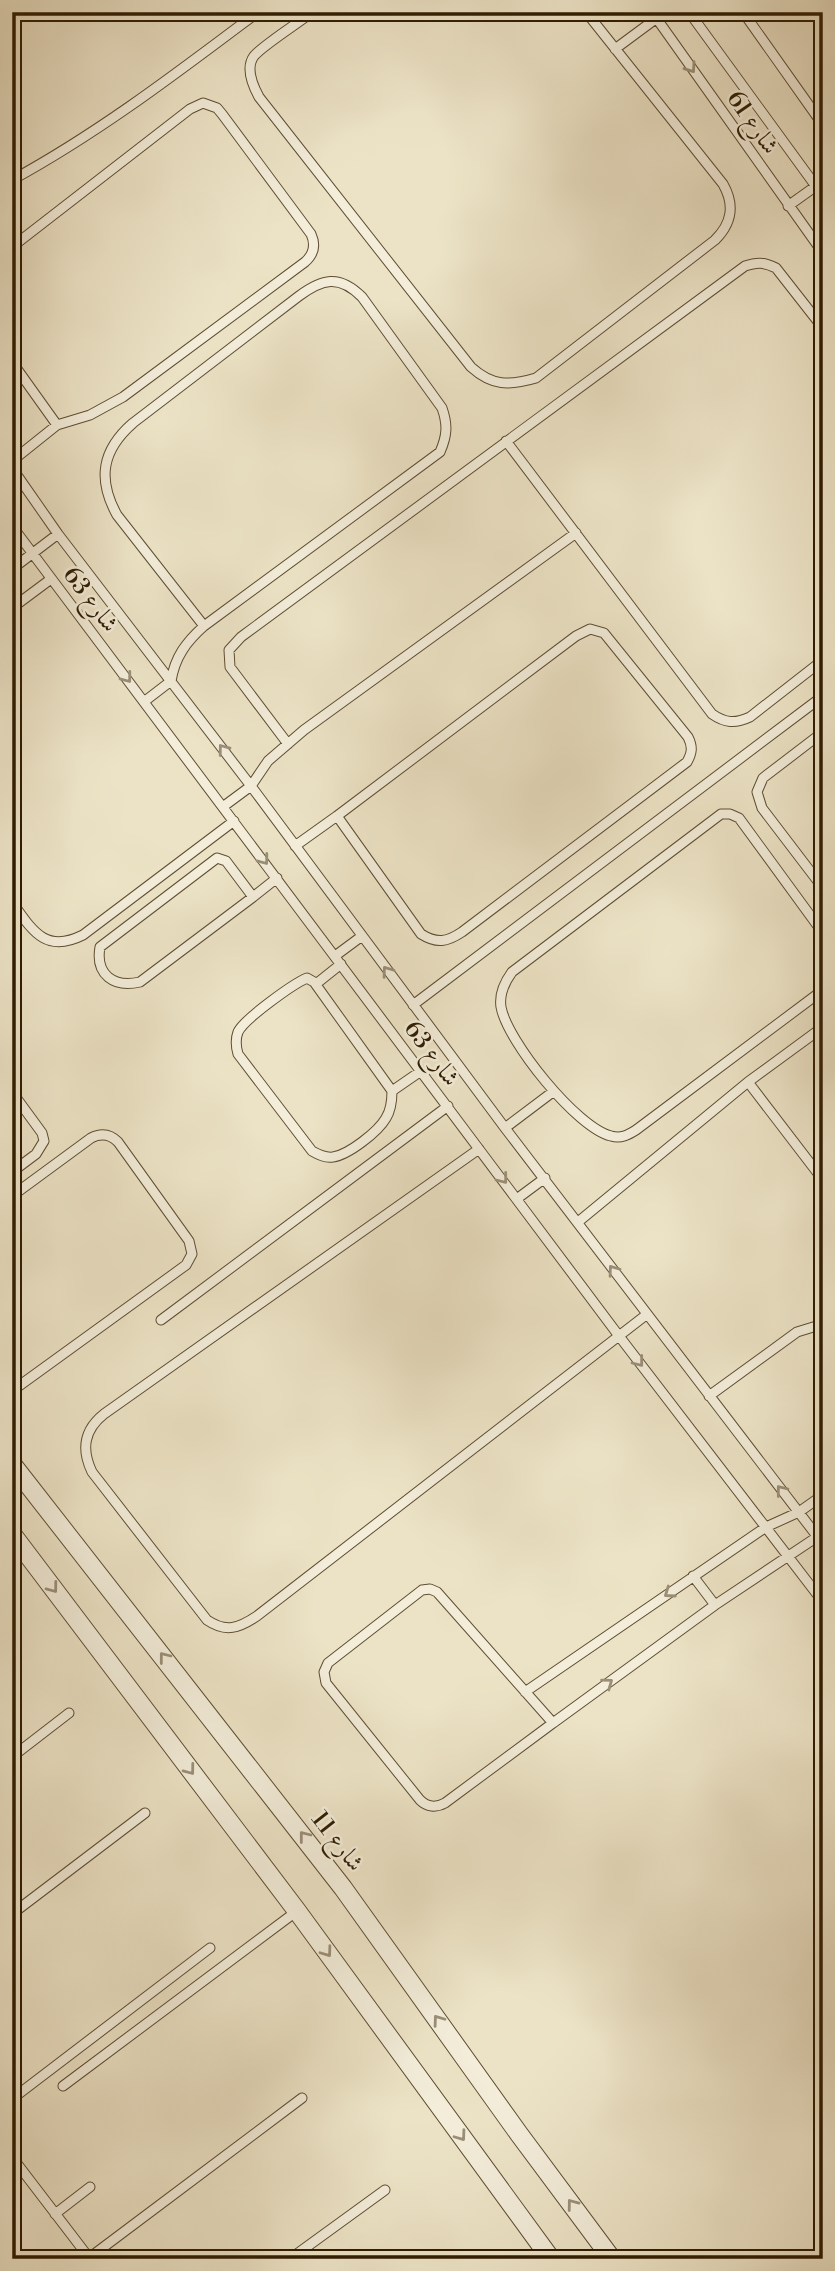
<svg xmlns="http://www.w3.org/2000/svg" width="835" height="2271" font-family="'Libre Bodoni',Amiri,serif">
<rect width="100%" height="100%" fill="#ece3c6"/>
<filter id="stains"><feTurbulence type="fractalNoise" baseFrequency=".00286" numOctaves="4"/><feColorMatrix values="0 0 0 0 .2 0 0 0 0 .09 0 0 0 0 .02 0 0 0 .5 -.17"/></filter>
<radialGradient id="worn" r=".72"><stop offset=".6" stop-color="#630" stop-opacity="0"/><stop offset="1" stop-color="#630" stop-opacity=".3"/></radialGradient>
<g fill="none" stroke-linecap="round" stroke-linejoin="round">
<g stroke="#5e4e32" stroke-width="11">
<path id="service" d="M 312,12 C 300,22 263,45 254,56 C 245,68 253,86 259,97 L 471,367 C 492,386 509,386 536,378 L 715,240 C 732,223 735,205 723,184 L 586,12
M 652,12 L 823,253
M 689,12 L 823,196
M 743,12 L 823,125
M 615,49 L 665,12
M 12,180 C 100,132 178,72 258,12
M 788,206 L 816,186 L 823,185
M 12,247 L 190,109 L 203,103 L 217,108 L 222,114 L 311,234 C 316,245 314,254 305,262 L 123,397 L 90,415 L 57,425 L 12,362
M 506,441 L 712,714 C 725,723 735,724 750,717 L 823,660
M 12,461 L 57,425
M 12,468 L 58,534 L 251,786 L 505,1128 L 823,1544
M 12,526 L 619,1336 L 823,1602
M 12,569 L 58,534
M 12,608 L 51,579
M 145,701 L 171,681 C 175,657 186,642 204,626 L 440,452 C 447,436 448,425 442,408 L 362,297 C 339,274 322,279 299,296 L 133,423 C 102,450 97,479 117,515 L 204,626
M 823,732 L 763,778 L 757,792 L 762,808 L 823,888
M 288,744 L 230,667 L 229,650 L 241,637 L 745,266 C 757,262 764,262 776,268 L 823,328
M 224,806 L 251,786 L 268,761 L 304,730 L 576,533
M 295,846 L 337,816 L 421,934 C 437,944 447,942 462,932 L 687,762 C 692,753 693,747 688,737 L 604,633 L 590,629 L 576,636 L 337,816
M 253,897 L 140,982 C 114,988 95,975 100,947 L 217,858 L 226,861 L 253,897 L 277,878
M 12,902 C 32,930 45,954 83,935 L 234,821
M 823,933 L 739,818 L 730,814 L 721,814 L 512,972 C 504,983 499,994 501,1007 C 507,1041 577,1128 611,1136 C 621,1139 628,1135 636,1130 L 823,990
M 335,956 L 362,936
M 307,978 L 314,982 L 392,1091 C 392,1101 391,1110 386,1118 C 378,1132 348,1155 333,1157 C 325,1158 319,1155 312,1151 L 238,1054 C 236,1047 235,1040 238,1032 C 244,1019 293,984 307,978 Z
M 316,984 L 341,964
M 413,1005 L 823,696
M 748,1082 L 823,1180
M 392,1091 L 421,1071
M 12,1092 L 42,1133 L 44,1141 L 36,1154 L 12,1172
M 505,1128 L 554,1091
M 479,1149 L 104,1414 C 84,1430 81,1449 92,1472 L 207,1620 C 226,1633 239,1628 257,1616 L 646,1315
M 12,1196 L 91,1138 C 101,1133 110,1134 118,1142 L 189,1241 L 192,1254 L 186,1265 L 12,1391
M 518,1198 L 545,1178
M 578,1222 L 748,1082 L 823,1027
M 161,1320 L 448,1106
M 709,1396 L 797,1332 L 823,1324
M 693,1576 L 715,1605
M 430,1589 L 437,1592 L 553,1723 L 445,1803 C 436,1808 427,1807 420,1800 L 326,1683 L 324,1672 L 328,1663 L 422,1590 Z
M 525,1692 L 766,1527 L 799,1512 L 823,1495
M 553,1723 L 715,1605 L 823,1533
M 12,1757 L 69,1713
M 12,1914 L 145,1813
M 63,2086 L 297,1911
M 12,2099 L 210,1948
M 12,2157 L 90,2259
M 55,2214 L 90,2187
M 89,2258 L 302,2098
M 290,2259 L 385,2190"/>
</g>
<g stroke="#5e4e32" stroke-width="20">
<path id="minor" d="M 12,1464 L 343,1888 L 519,2134 L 612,2259
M 12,1534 L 297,1911 L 551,2259"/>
</g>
<use href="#service" stroke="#f3edda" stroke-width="9"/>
<use href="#minor" stroke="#f3edda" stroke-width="18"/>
</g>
<defs><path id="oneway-chevron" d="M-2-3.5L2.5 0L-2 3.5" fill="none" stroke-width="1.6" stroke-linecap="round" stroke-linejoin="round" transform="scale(1.75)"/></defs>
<g stroke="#9b8f78">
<use href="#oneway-chevron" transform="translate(691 68) rotate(55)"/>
<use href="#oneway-chevron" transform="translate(127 678) rotate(53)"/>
<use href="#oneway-chevron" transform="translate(223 749) rotate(-127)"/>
<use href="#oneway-chevron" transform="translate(264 860) rotate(53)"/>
<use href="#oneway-chevron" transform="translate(387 971) rotate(-126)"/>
<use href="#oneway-chevron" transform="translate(503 1179) rotate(52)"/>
<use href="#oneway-chevron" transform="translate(613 1270) rotate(-126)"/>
<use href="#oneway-chevron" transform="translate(639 1362) rotate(52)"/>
<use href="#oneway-chevron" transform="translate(781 1490) rotate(-128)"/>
<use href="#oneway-chevron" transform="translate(53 1588) rotate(53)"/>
<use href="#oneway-chevron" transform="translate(669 1593) rotate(145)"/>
<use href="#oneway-chevron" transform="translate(164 1657) rotate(-128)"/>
<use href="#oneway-chevron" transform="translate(608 1683) rotate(-36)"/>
<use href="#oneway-chevron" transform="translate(190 1770) rotate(53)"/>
<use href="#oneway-chevron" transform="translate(304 1836) rotate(-128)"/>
<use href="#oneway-chevron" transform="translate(327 1952) rotate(54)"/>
<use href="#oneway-chevron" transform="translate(438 2020) rotate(-126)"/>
<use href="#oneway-chevron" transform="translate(461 2136) rotate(54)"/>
<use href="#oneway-chevron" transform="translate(572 2204) rotate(-127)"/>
</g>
<g text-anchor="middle" stroke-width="5" stroke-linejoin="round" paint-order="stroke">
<g font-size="24" fill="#2f1c01" stroke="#f3edda">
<text transform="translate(753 122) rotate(55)" y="8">شارع 61</text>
<text transform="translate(91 599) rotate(53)" y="8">شارع 63</text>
<text transform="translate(432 1053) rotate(53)" y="8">شارع 63</text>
<text transform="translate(338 1841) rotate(52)" y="8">شارع 11</text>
</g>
</g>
<rect width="835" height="2271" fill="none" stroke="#ece3c6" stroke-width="42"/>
<rect x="14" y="14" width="807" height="2243" fill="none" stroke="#2f1c01" stroke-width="3.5"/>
<rect x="21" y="21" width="793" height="2229" fill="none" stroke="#2f1c01" stroke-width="2"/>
<rect width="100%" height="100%" filter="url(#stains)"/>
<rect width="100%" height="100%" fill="url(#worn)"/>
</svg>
